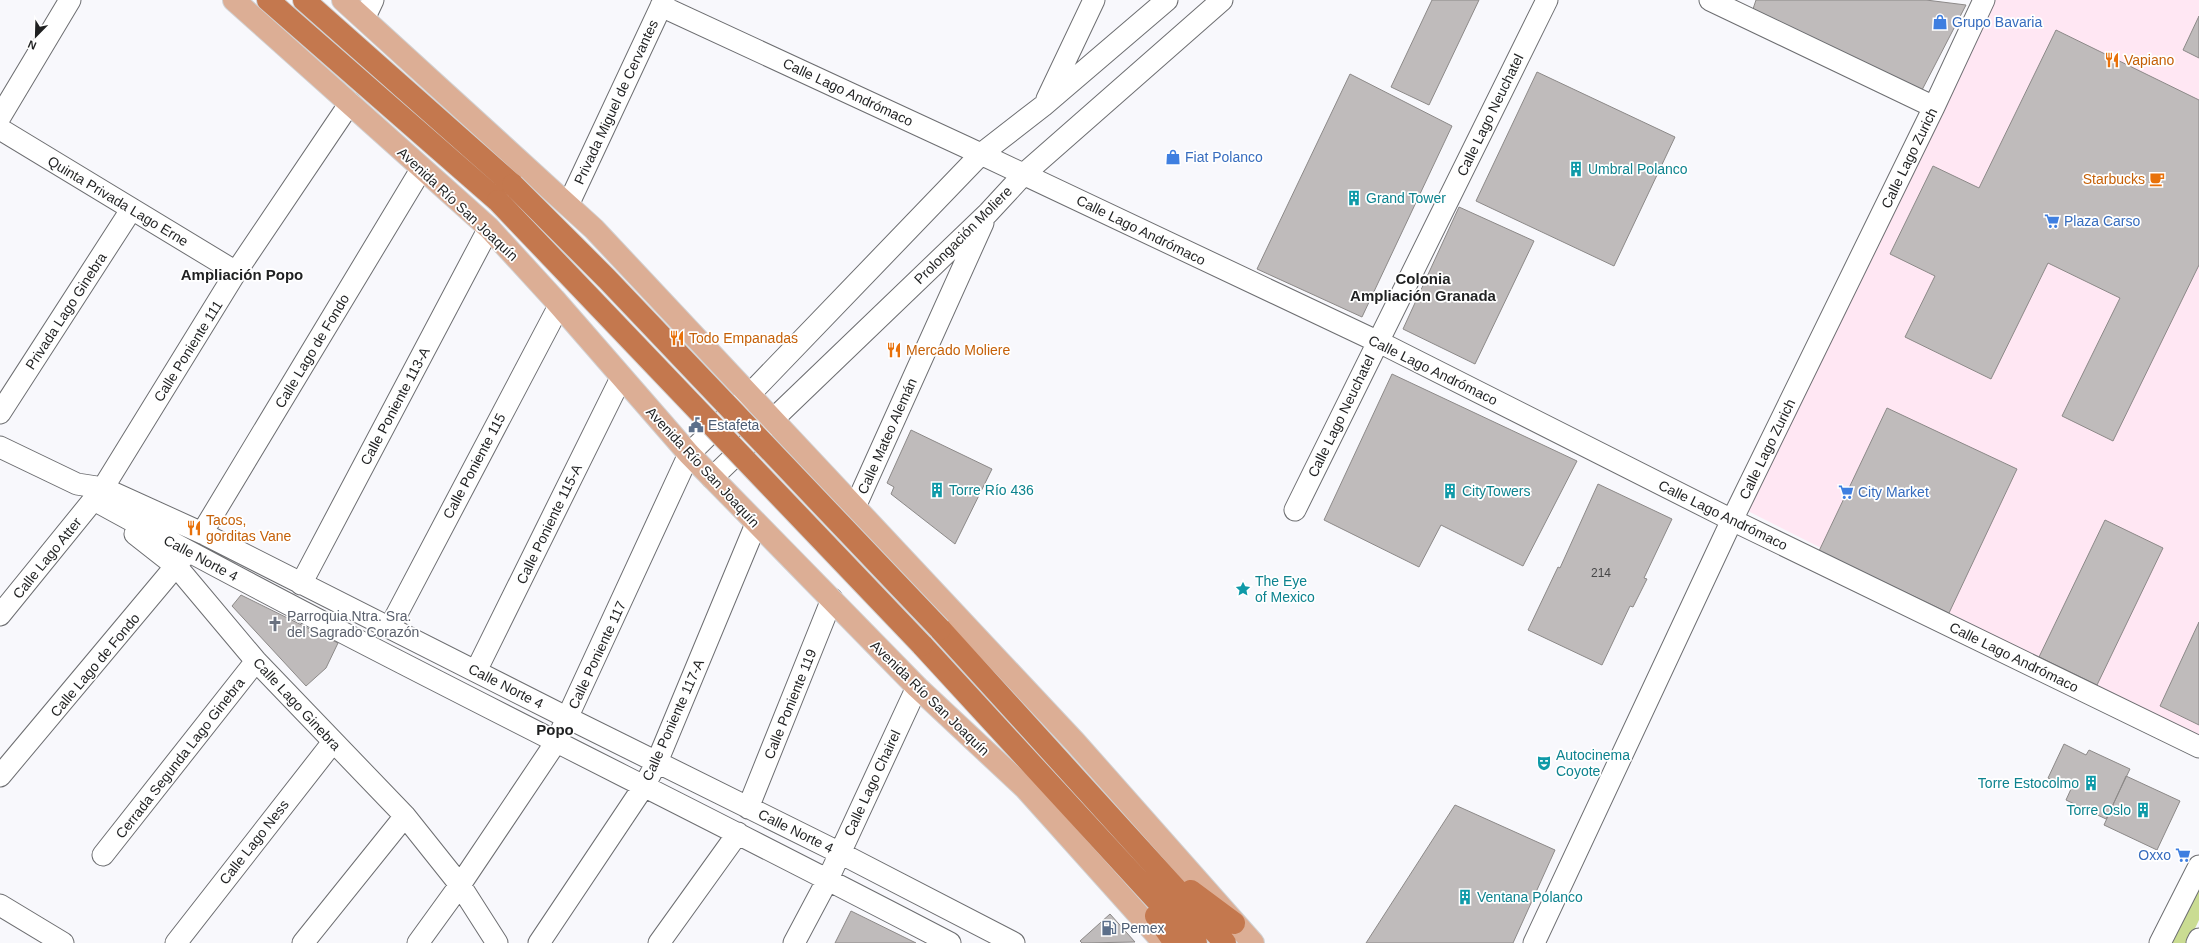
<svg xmlns="http://www.w3.org/2000/svg" width="2199" height="943" font-family="Helvetica,sans-serif">
<rect width="100%" height="100%" fill="#f8f8fc"/>
<path fill="#ffe7f3" d="M 1989,0 L 2199,0 L 2199,739 L 1742,508 Z"/>
<path fill="#cadc92" d="M 2199,865 L 2199,920 L 2188,943 L 2160,943 Z"/>
<path fill="#bfbbbb" stroke="#8c8988" d="M 1432,0 L 1479,0 L 1429,105 L 1391,87 Z
M 1756,0 L 1926,0 L 1966,5 L 1922,90 L 1753,9 Z
M 2199,16 L 2199,58 L 2183,50 Z
M 2056,30 L 2199,100 L 2199,265 L 2113,441 L 2062,416 L 2120,298 L 2048,263 L 1991,379 L 1905,337 L 1935,276 L 1890,254 L 1933,166 L 1979,188 Z
M 1537,72 L 1675,137 L 1614,266 L 1476,201 Z
M 1350,74 L 1452,126 L 1362,317 L 1257,269 Z
M 1459,207 L 1534,241 L 1475,364 L 1403,329 Z
M 1392,374 L 1577,461 L 1523,566 L 1441,525 L 1419,567 L 1324,520 Z
M 1887,408 L 2017,469 L 1949,613 L 1819,551 Z
M 911,430 L 992,469 L 955,544 L 891,494 L 894,487 L 887,483 Z
M 1598,484 L 1672,519 L 1644,578 L 1647,579 L 1633,607 L 1630,606 L 1602,665 L 1528,630 L 1558,567 L 1560,568 Z
M 2105,520 L 2163,548 L 2097,685 L 2039,657 Z
M 241,595 L 338,643 L 326,668 L 306,686 L 232,606 Z
M 2199,622 L 2199,725 L 2160,706 Z
M 2064,744 L 2086,755 L 2089,750 L 2130,769 L 2106,819 L 2066,800 L 2071,789 L 2048,778 Z
M 2126,776 L 2180,801 L 2157,850 L 2104,825 Z
M 1455,805 L 1555,850 L 1513,943 L 1366,943 Z
M 851,911 L 916,943 L 835,943 Z
M 1110,914 L 1135,942 L 1082,943 L 1080,941 Z"/>
<g fill="none" stroke-linecap="round" stroke-linejoin="round">
<g stroke="#6d6e71" stroke-width="23">
<path id="minor" d="M 1710,0 L 1934,107
M 661,6 L 968,148 L 1389,347 L 1732,520 L 2199,747
M 364,19 L 373,0
M 1047,99 L 1094,0
M 0,117 L 70,0
M 0,129 L 236,272
M 568,205 L 664,0
M 0,413 L 131,210
M 0,447 L 77,484 L 103,488 L 202,533 L 568,718 L 840,853 L 1014,943
M 712,478 L 988,213 L 1024,174 L 1222,0
M 94,500 C 376,655 665,794 950,943
M 855,507 L 983,223
M 1295,510 L 1547,0
M 202,533 L 422,168
M 135,534 L 177,567 L 256,661 L 405,816 L 460,885 L 497,943
M 301,584 L 489,228
M 0,615 L 103,488 L 236,272 L 350,103
M 390,627 L 559,306
M 476,671 L 621,378
M 0,776 L 185,555
M 748,808 L 832,599
M 103,855 L 256,661
M 0,905 L 63,943
M 176,943 L 333,742
M 303,943 L 405,816
M 418,943 L 460,885 L 556,742 L 689,454 L 749,395 L 981,154 L 1043,106 L 1167,0
M 539,943 L 644,786 L 657,762 L 756,524
M 659,943 L 738,833
M 794,943 L 828,879 L 917,687
M 1534,943 L 1732,520 L 1934,107 L 1984,0
M 2160,943 L 2199,866
M 2197,943 L 2199,939"/>
</g>
<g stroke="#d2d2d3" stroke-width="24">
<path id="major" d="M 234,0 L 489,228 L 554,299 L 689,454 L 917,687 L 1025,788 L 1164,943
M 343,0 L 594,229 L 1075,742 L 1253,943"/>
</g>
<g stroke="#d2d2d3" stroke-width="24">
<path id="highway" d="M 268,0 L 498,201
M 304,0 L 513,185
M 940,629 L 1225,943
M 922,645 L 1196,943
M 1191,891 L 1234,923
M 1156,916 L 1175,943"/>
</g>
<use href="#minor" stroke="#fff" stroke-width="21"/>
<use href="#major" stroke="#dcae95" stroke-width="22"/>
<use href="#highway" stroke="#c4784e" stroke-width="22"/>
<g stroke="#d2d2d3" stroke-width="24" stroke-linecap="butt">
<path id="highway-bridge" d="M 513,185 L 607,279 L 940,629
M 498,201 L 922,645"/>
</g>
<use href="#highway-bridge" stroke="#c4784e" stroke-width="22"/>
</g>
<defs>
<g id="shop-bare" transform="scale(1.2)"><path d="M-5-2.5h2.3a2.7 3.5 0 0 1 5.4 0H5L5.5 6h-11ZM-1.5-2.5h3a1.5 2.3 0 0 0-3 0Z" fill="#3f7fe0" stroke="#fff" stroke-width="2.5" paint-order="stroke"/></g>
<g id="restaurant-bare" transform="scale(1.2)"><path d="M-5-6h1v4h1v-4h1v4h1v-4h1v5L-1.5 .5V6h-2V.5L-5-1ZM5-6V6H3V1.5H1.5Q1.5-4 5-6Z" fill="#e8710a" stroke="#fff" stroke-width="2.5" paint-order="stroke"/></g>
<g id="building-bare" transform="scale(1.2)"><path d="M-4-6H4V6H1V3H-1V6H-4ZM-2.5-4.3h1.7v1.8h-1.7ZM.8-4.3h1.7v1.8H.8ZM-2.5-1h1.7V.8h-1.7ZM.8-1h1.7V.8H.8Z" fill="#0f9aa8" stroke="#fff" stroke-width="2.5" paint-order="stroke"/></g>
<g id="cafe-bare" transform="scale(1.2)"><path d="M-5.5-4.5H6V0H3Q3 3.5 0 3.5H-2.5Q-5.5 3.5-5.5 0ZM3-3.2v2h1.7v-2ZM-6 4.5H4V6H-6Z" fill="#e8710a" stroke="#fff" stroke-width="2.5" paint-order="stroke"/></g>
<g id="supermarket-bare" transform="scale(1.2)"><path d="M-6-5.5h2.5l.6 2H6L4.5 2H-2.5L-4.4-4H-6ZM-1.5 3.2a1.3 1.3 0 1 0 .1 0ZM3 3.2a1.3 1.3 0 1 0 .1 0Z" fill="#3f7fe0" stroke="#fff" stroke-width="2.5" paint-order="stroke"/></g>
<g id="civic-bare" transform="scale(1.2)"><path d="M-.6-6.5H3V-4.5H.6V-3L4-1V1h2V6H-6V1h2V-1L-.6-3ZM-1.2 2.5V6h2.4V2.5Z" fill="#5c6f8a" stroke="#fff" stroke-width="2.5" paint-order="stroke"/></g>
<g id="sight-bare" transform="scale(1.2)"><path d="M0-6L1.8-2.2L6-1.7L2.9 1.2L3.7 5.4L0 3.3L-3.7 5.4L-2.9 1.2L-6-1.7L-1.8-2.2Z" fill="#0f9aa8" stroke="#fff" stroke-width="2.5" paint-order="stroke"/></g>
<g id="church-bare" transform="scale(1.2)"><path d="M-1.2-6h2.4v3.5h3.3v2.4h-3.3V6h-2.4V-.1h-3.3v-2.4h3.3Z" fill="#6b7280" stroke="#fff" stroke-width="2.5" paint-order="stroke"/></g>
<g id="theatre-bare" transform="scale(1.2)"><path d="M-5-5.5Q0-4 5-5.5V0Q5 5 0 6Q-5 5-5 0ZM-3.3-2.5H-1v1.5H-3.3ZM1-2.5H3.3v1.5H1ZM-2.8 1Q0 5.5 2.8 1Z" fill="#0f9aa8" stroke="#fff" stroke-width="2.5" paint-order="stroke"/></g>
<g id="fuel-bare" transform="scale(1.2)"><path d="M-5.5-6h7V0h2V4h1.3V-2.5L3-4.5l.8-.8L6-3V5H2.5V1h-1V6h-7ZM-4.2-4.7v3.2H.2V-4.7Z" fill="#5c6f8a" stroke="#fff" stroke-width="2.5" paint-order="stroke"/></g>
</defs>
<g fill-rule="evenodd">
<use href="#shop-bare" x="1940" y="22"/>
<use href="#restaurant-bare" x="2112" y="60"/>
<use href="#shop-bare" x="1173" y="157"/>
<use href="#building-bare" x="1576" y="169"/>
<use href="#cafe-bare" x="2157" y="179"/>
<use href="#building-bare" x="1354" y="198"/>
<use href="#supermarket-bare" x="2052" y="221"/>
<use href="#restaurant-bare" x="677" y="338"/>
<use href="#restaurant-bare" x="894" y="350"/>
<use href="#civic-bare" x="696" y="425"/>
<use href="#building-bare" x="937" y="490"/>
<use href="#building-bare" x="1450" y="491"/>
<use href="#supermarket-bare" x="1846" y="492"/>
<use href="#restaurant-bare" x="194" y="528"/>
<use href="#sight-bare" x="1243" y="589"/>
<use href="#church-bare" x="275" y="624"/>
<use href="#theatre-bare" x="1544" y="763"/>
<use href="#building-bare" x="2091" y="783"/>
<use href="#building-bare" x="2143" y="810"/>
<use href="#supermarket-bare" x="2183" y="855"/>
<use href="#building-bare" x="1465" y="897"/>
<use href="#fuel-bare" x="1109" y="928"/>
</g>
<g text-anchor="middle" stroke-width="3.5" stroke-linejoin="round" paint-order="stroke">
<g font-size="12" fill="#474748">
<text x="1601" y="577">214</text>
</g>
<g font-size="14" fill="#366cbe" stroke="#fff" text-anchor="start">
<text x="1952" y="27">Grupo Bavaria</text>
<text x="1185" y="162">Fiat Polanco</text>
<text x="2064" y="226">Plaza Carso</text>
<text x="1858" y="497">City Market</text>
<text x="2171" y="860" text-anchor="end">Oxxo</text>
</g>
<g font-size="14" fill="#c56008" stroke="#fff" text-anchor="start">
<text x="2124" y="65">Vapiano</text>
<text x="2145" y="184" text-anchor="end">Starbucks</text>
<text x="689" y="343">Todo Empanadas</text>
<text x="906" y="355">Mercado Moliere</text>
<text x="206" y="525">Tacos,<tspan x="206" dy="16">gorditas Vane</tspan></text>
</g>
<g font-size="14" fill="#1f2021" stroke="#fff">
<text transform="translate(848 92) rotate(25)" y="5">Calle Lago Andrómaco</text>
<text transform="translate(616 102) rotate(-65)" y="5">Privada Miguel de Cervantes</text>
<text transform="translate(1490 115) rotate(-64)" y="5">Calle Lago Neuchatel</text>
<text transform="translate(1909 158) rotate(-64)" y="5">Calle Lago Zurich</text>
<text transform="translate(118 201) rotate(31)" y="5">Quinta Privada Lago Erne</text>
<text transform="translate(458 204) rotate(43)" y="5">Avenida Río San Joaquín</text>
<text transform="translate(1141 230) rotate(26)" y="5">Calle Lago Andrómaco</text>
<text transform="translate(963 235) rotate(-45)" y="5">Prolongación Moliere</text>
<text transform="translate(66 311) rotate(-57)" y="5">Privada Lago Ginebra</text>
<text transform="translate(188 351) rotate(-58)" y="5">Calle Poniente 111</text>
<text transform="translate(312 351) rotate(-59)" y="5">Calle Lago de Fondo</text>
<text transform="translate(1433 370) rotate(26)" y="5">Calle Lago Andrómaco</text>
<text transform="translate(395 406) rotate(-62)" y="5">Calle Poniente 113-A</text>
<text transform="translate(1341 416) rotate(-64)" y="5">Calle Lago Neuchatel</text>
<text transform="translate(887 436) rotate(-66)" y="5">Calle Mateo Alemán</text>
<text transform="translate(1767 449) rotate(-64)" y="5">Calle Lago Zurich</text>
<text transform="translate(474 466) rotate(-62)" y="5">Calle Poniente 115</text>
<text transform="translate(703 467) rotate(47)" y="5">Avenida Río San Joaquín</text>
<text transform="translate(1723 515) rotate(26)" y="5">Calle Lago Andrómaco</text>
<text transform="translate(549 524) rotate(-64)" y="5">Calle Poniente 115-A</text>
<text transform="translate(47 558) rotate(-51)" y="5">Calle Lago Atter</text>
<text transform="translate(201 558) rotate(28)" y="5">Calle Norte 4</text>
<text transform="translate(597 655) rotate(-65)" y="5">Calle Poniente 117</text>
<text transform="translate(2014 657) rotate(26)" y="5">Calle Lago Andrómaco</text>
<text transform="translate(95 665) rotate(-50)" y="5">Calle Lago de Fondo</text>
<text transform="translate(506 686) rotate(27)" y="5">Calle Norte 4</text>
<text transform="translate(930 698) rotate(44)" y="5">Avenida Río San Joaquín</text>
<text transform="translate(297 704) rotate(47)" y="5">Calle Lago Ginebra</text>
<text transform="translate(790 704) rotate(-68)" y="5">Calle Poniente 119</text>
<text transform="translate(673 720) rotate(-66)" y="5">Calle Poniente 117-A</text>
<text transform="translate(180 758) rotate(-52)" y="5">Cerrada Segunda Lago Ginebra</text>
<text transform="translate(872 783) rotate(-65)" y="5">Calle Lago Chairel</text>
<text transform="translate(796 831) rotate(26)" y="5">Calle Norte 4</text>
<text transform="translate(254 842) rotate(-52)" y="5">Calle Lago Ness</text>
</g>
<g font-size="14" fill="#0d838f" stroke="#fff" text-anchor="start">
<text x="1588" y="174">Umbral Polanco</text>
<text x="1366" y="203">Grand Tower</text>
<text x="949" y="495">Torre Río 436</text>
<text x="1462" y="496">CityTowers</text>
<text x="1255" y="586">The Eye<tspan x="1255" dy="16">of Mexico</tspan></text>
<text x="1556" y="760">Autocinema<tspan x="1556" dy="16">Coyote</tspan></text>
<text x="2079" y="788" text-anchor="end">Torre Estocolmo</text>
<text x="2131" y="815" text-anchor="end">Torre Oslo</text>
<text x="1477" y="902">Ventana Polanco</text>
</g>
<g font-size="14" fill="#4e5e75" stroke="#fff" text-anchor="start">
<text x="708" y="430">Estafeta</text>
<text x="1121" y="933">Pemex</text>
</g>
<g font-size="14" fill="#5b616d" stroke="#fff" text-anchor="start">
<text x="287" y="621">Parroquia Ntra. Sra.<tspan x="287" dy="16">del Sagrado Corazón</tspan></text>
</g>
<g font-size="15" font-weight="bold" fill="#1f2021" stroke="#fff">
<text x="242" y="280">Ampliación Popo</text>
<text x="1423" y="284">Colonia<tspan x="1423" dy="17">Ampliación Granada</tspan></text>
<text x="555" y="735">Popo</text>
</g>
</g>
<g transform="translate(36 36) rotate(203)" stroke="#ffffff" stroke-width="3" paint-order="stroke">
<path d="M0-3L7 15L0 10L-7 15Z" fill="#1f2021"/>
<text y="-6" font-size="11" font-weight="bold" text-anchor="middle" fill="#1f2021">N</text>
</g>
</svg>
